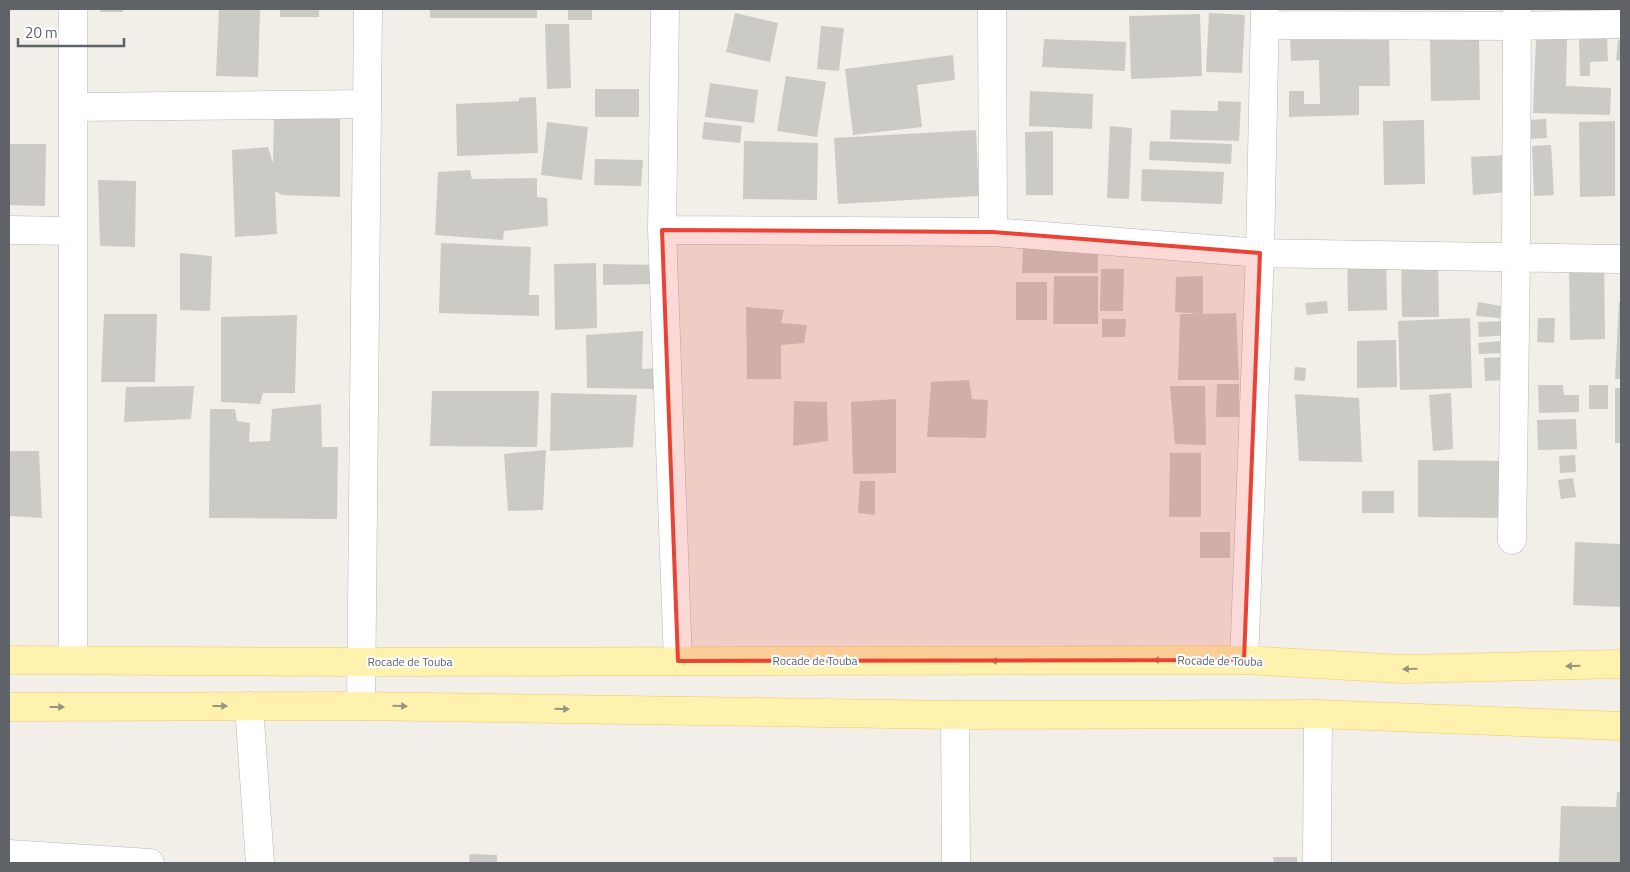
<svg xmlns="http://www.w3.org/2000/svg" width="1630" height="872" font-family="'Titillium Web',sans-serif">
<rect width="100%" height="100%" fill="#f1efe8"/>
<path fill="#cccac5" d="M 100,9 L 123,9 L 123,12 L 100,12 Z
M 219,9 L 260,9 L 258,77 L 216,76 Z
M 280,9 L 319,9 L 319,17 L 280,17 Z
M 430,9 L 537,9 L 537,18 L 430,18 Z
M 568,9 L 592,9 L 592,20 L 568,20 Z
M 735,13 L 778,23 L 770,62 L 726,52 Z
M 1209,13 L 1245,15 L 1242,73 L 1206,72 Z
M 1200,14 L 1202,76 L 1131,79 L 1129,16 Z
M 545,24 L 569,24 L 571,88 L 547,89 Z
M 821,26 L 844,28 L 839,71 L 817,69 Z
M 1389,36 L 1390,86 L 1359,86 L 1359,115 L 1289,117 L 1289,91 L 1304,91 L 1304,104 L 1320,104 L 1319,60 L 1291,61 L 1290,38 Z
M 1536,37 L 1567,38 L 1566,86 L 1611,88 L 1610,115 L 1533,113 Z
M 1479,38 L 1480,100 L 1431,101 L 1430,39 Z
M 1607,38 L 1608,61 L 1590,62 L 1590,76 L 1580,76 L 1579,39 Z
M 1044,39 L 1126,42 L 1125,71 L 1042,67 Z
M 1618,40 L 1621,41 L 1621,61 L 1616,60 Z
M 953,55 L 955,80 L 917,85 L 922,127 L 853,135 L 845,69 Z
M 786,76 L 826,82 L 817,137 L 777,131 Z
M 710,83 L 758,90 L 754,123 L 705,117 Z
M 595,89 L 639,89 L 639,117 L 595,117 Z
M 1030,91 L 1093,94 L 1092,129 L 1029,126 Z
M 536,97 L 538,153 L 457,156 L 456,104 L 519,101 L 519,98 Z
M 1218,101 L 1241,102 L 1239,141 L 1170,139 L 1171,110 L 1218,111 Z
M 274,117 L 340,118 L 340,197 L 282,195 L 275,191 L 277,234 L 235,237 L 232,150 L 268,147 L 273,163 Z
M 1546,119 L 1547,138 L 1531,139 L 1529,120 Z
M 1424,120 L 1425,184 L 1384,185 L 1383,121 Z
M 1615,121 L 1615,196 L 1580,197 L 1579,122 Z
M 547,122 L 588,127 L 582,180 L 541,175 Z
M 704,122 L 742,126 L 740,143 L 702,139 Z
M 1110,126 L 1132,128 L 1129,199 L 1107,198 Z
M 976,130 L 979,196 L 838,204 L 834,138 Z
M 1053,131 L 1053,195 L 1026,195 L 1025,132 Z
M 744,141 L 818,143 L 817,200 L 743,199 Z
M 1150,141 L 1232,144 L 1231,164 L 1149,160 Z
M 9,144 L 46,144 L 45,206 L 9,205 Z
M 1551,145 L 1554,195 L 1534,196 L 1532,146 Z
M 1506,155 L 1509,192 L 1473,195 L 1471,157 Z
M 595,159 L 643,160 L 641,186 L 594,185 Z
M 1142,169 L 1224,172 L 1222,204 L 1141,201 Z
M 470,170 L 472,179 L 537,178 L 537,197 L 547,198 L 548,226 L 504,231 L 503,240 L 435,235 L 438,172 Z
M 98,180 L 136,181 L 135,247 L 100,246 Z
M 441,243 L 531,247 L 529,295 L 539,295 L 539,316 L 439,313 Z
M 1023,247 L 1098,248 L 1098,273 L 1022,273 Z
M 1386,252 L 1387,310 L 1348,311 L 1347,253 Z
M 1438,252 L 1439,317 L 1402,317 L 1401,253 Z
M 180,253 L 212,256 L 210,311 L 180,310 Z
M 1604,256 L 1605,339 L 1570,340 L 1569,257 Z
M 596,263 L 597,328 L 555,330 L 554,264 Z
M 603,264 L 657,265 L 655,284 L 603,285 Z
M 1101,269 L 1124,269 L 1123,311 L 1100,311 Z
M 1054,276 L 1098,276 L 1098,324 L 1053,324 Z
M 1203,276 L 1203,314 L 1236,313 L 1239,380 L 1178,380 L 1180,314 L 1199,314 L 1175,312 L 1176,277 Z
M 1016,282 L 1047,282 L 1047,320 L 1016,320 Z
M 1327,301 L 1328,313 L 1307,315 L 1305,303 Z
M 1478,302 L 1501,306 L 1500,318 L 1476,316 Z
M 1619,302 L 1621,302 L 1621,379 L 1615,379 Z
M 746,307 L 784,310 L 781,323 L 807,325 L 804,343 L 781,345 L 781,379 L 747,379 Z
M 104,314 L 157,314 L 155,382 L 101,382 Z
M 297,315 L 295,393 L 263,393 L 260,404 L 221,402 L 221,317 Z
M 1470,318 L 1472,388 L 1400,390 L 1398,321 Z
M 1538,318 L 1555,318 L 1554,343 L 1537,342 Z
M 1102,319 L 1126,319 L 1125,337 L 1102,337 Z
M 1508,321 L 1509,335 L 1479,337 L 1478,322 Z
M 643,331 L 642,369 L 661,368 L 660,389 L 587,388 L 586,335 Z
M 1396,340 L 1397,387 L 1357,388 L 1357,341 Z
M 1500,341 L 1501,353 L 1479,354 L 1478,343 Z
M 1507,357 L 1507,380 L 1485,381 L 1484,358 Z
M 1295,367 L 1306,368 L 1305,381 L 1294,380 Z
M 969,380 L 972,399 L 988,400 L 986,438 L 927,437 L 931,382 Z
M 1217,384 L 1239,384 L 1239,417 L 1216,417 Z
M 1538,385 L 1563,385 L 1564,395 L 1579,395 L 1579,412 L 1539,413 Z
M 1589,385 L 1608,385 L 1608,409 L 1589,409 Z
M 194,386 L 191,419 L 124,422 L 126,387 Z
M 1170,386 L 1205,386 L 1206,445 L 1175,444 Z
M 1615,388 L 1621,388 L 1621,443 L 1615,443 Z
M 432,391 L 539,391 L 537,447 L 430,446 Z
M 551,393 L 637,395 L 633,447 L 550,451 Z
M 1451,393 L 1453,449 L 1433,451 L 1429,395 Z
M 1295,394 L 1359,398 L 1362,462 L 1299,461 Z
M 896,399 L 896,473 L 853,474 L 851,402 Z
M 794,401 L 827,402 L 828,441 L 793,446 Z
M 321,404 L 322,447 L 338,447 L 337,519 L 209,518 L 210,409 L 235,409 L 237,421 L 250,423 L 249,442 L 270,441 L 272,409 Z
M 1576,419 L 1577,449 L 1538,450 L 1537,420 Z
M 546,450 L 543,510 L 508,511 L 504,454 Z
M 9,451 L 39,451 L 42,518 L 9,516 Z
M 1170,453 L 1201,453 L 1201,517 L 1169,517 Z
M 1575,455 L 1576,472 L 1560,473 L 1559,456 Z
M 1418,460 L 1505,461 L 1504,518 L 1418,517 Z
M 1573,478 L 1576,497 L 1561,499 L 1558,480 Z
M 860,481 L 875,481 L 875,515 L 858,513 Z
M 1362,491 L 1394,491 L 1394,513 L 1362,513 Z
M 1200,532 L 1230,532 L 1230,558 L 1200,558 Z
M 1575,542 L 1621,544 L 1621,607 L 1573,605 Z
M 1617,792 L 1621,792 L 1621,863 L 1559,863 L 1561,806 L 1616,807 Z
M 470,854 L 497,855 L 497,863 L 469,863 Z
M 1273,857 L 1297,857 L 1297,863 L 1274,863 Z"/>
<g fill="none" stroke-linecap="round" stroke-linejoin="round">
<g stroke="#b5b8bc" stroke-width="29">
<path id="minor" d="M 665,9 L 662,230 L 678,661
M 992,9 L 993,232
M 1265,25 L 1517,26 L 1621,24
M 74,107 L 367,104
M 9,230 L 72,231
M 662,230 L 993,232 L 1260,253 L 1621,259
M 1512,540 L 1516,257 L 1517,9
M 73,660 L 73,9
M 1244,660 L 1260,253 L 1265,9
M 249,706 L 260,863
M 361,706 L 368,9
M 955,715 L 956,863
M 9,854 L 150,863
M 1317,863 L 1318,714"/>
</g>
<g stroke="#f2c960" stroke-width="29">
<path id="major" d="M 9,660 L 360,662 L 1244,660 L 1403,669 L 1621,664
M 9,707 L 361,706 L 955,715 L 1318,714 L 1621,726"/>
</g>
<use href="#minor" stroke="#fff" stroke-width="28"/>
<use href="#major" stroke="#fff2af" stroke-width="28"/>
</g>
<defs><path id="oneway-solid" d="M-6-.8H1V-3.2L6.5 0L1 3.2V.8H-6Z" transform="scale(1.25)"/></defs>
<g fill="#979581">
<use href="#oneway-solid" transform="translate(1160 660) rotate(180)"/>
<use href="#oneway-solid" transform="translate(998 661) rotate(180)"/>
<use href="#oneway-solid" transform="translate(1573 666) rotate(179)"/>
<use href="#oneway-solid" transform="translate(1410 669) rotate(179)"/>
<use href="#oneway-solid" transform="translate(220 706)"/>
<use href="#oneway-solid" transform="translate(400 706) rotate(1)"/>
<use href="#oneway-solid" transform="translate(57 707)"/>
<use href="#oneway-solid" transform="translate(562 709) rotate(1)"/>
</g>
<path fill="#ea4335" fill-opacity="0.2" stroke="#ea4335" stroke-width="4" stroke-linejoin="round" d="M 662,230 L 993,232 L 1260,253 L 1244,660 L 678,661 Z"/>
<g text-anchor="middle" stroke-width="4.5" stroke-linejoin="round" paint-order="stroke">
<g font-size="12" fill="#5f6368" stroke="#fff">
<text x="815" y="665">Rocade de Touba</text>
<text transform="translate(1220 661) rotate(1)" y="4">Rocade de Touba</text>
<text x="410" y="666">Rocade de Touba</text>
</g>
</g>
<rect width="1630" height="872" fill="none" stroke="#5f6368" stroke-width="20"/>
<path d="M18 38v8h106v-8" fill="none" stroke="#5f6368" stroke-width="2.5"/>
<text x="25" y="38" font-size="15" fill="#5f6368" stroke="#ffffff" stroke-width="4" paint-order="stroke">20 m</text>
</svg>
